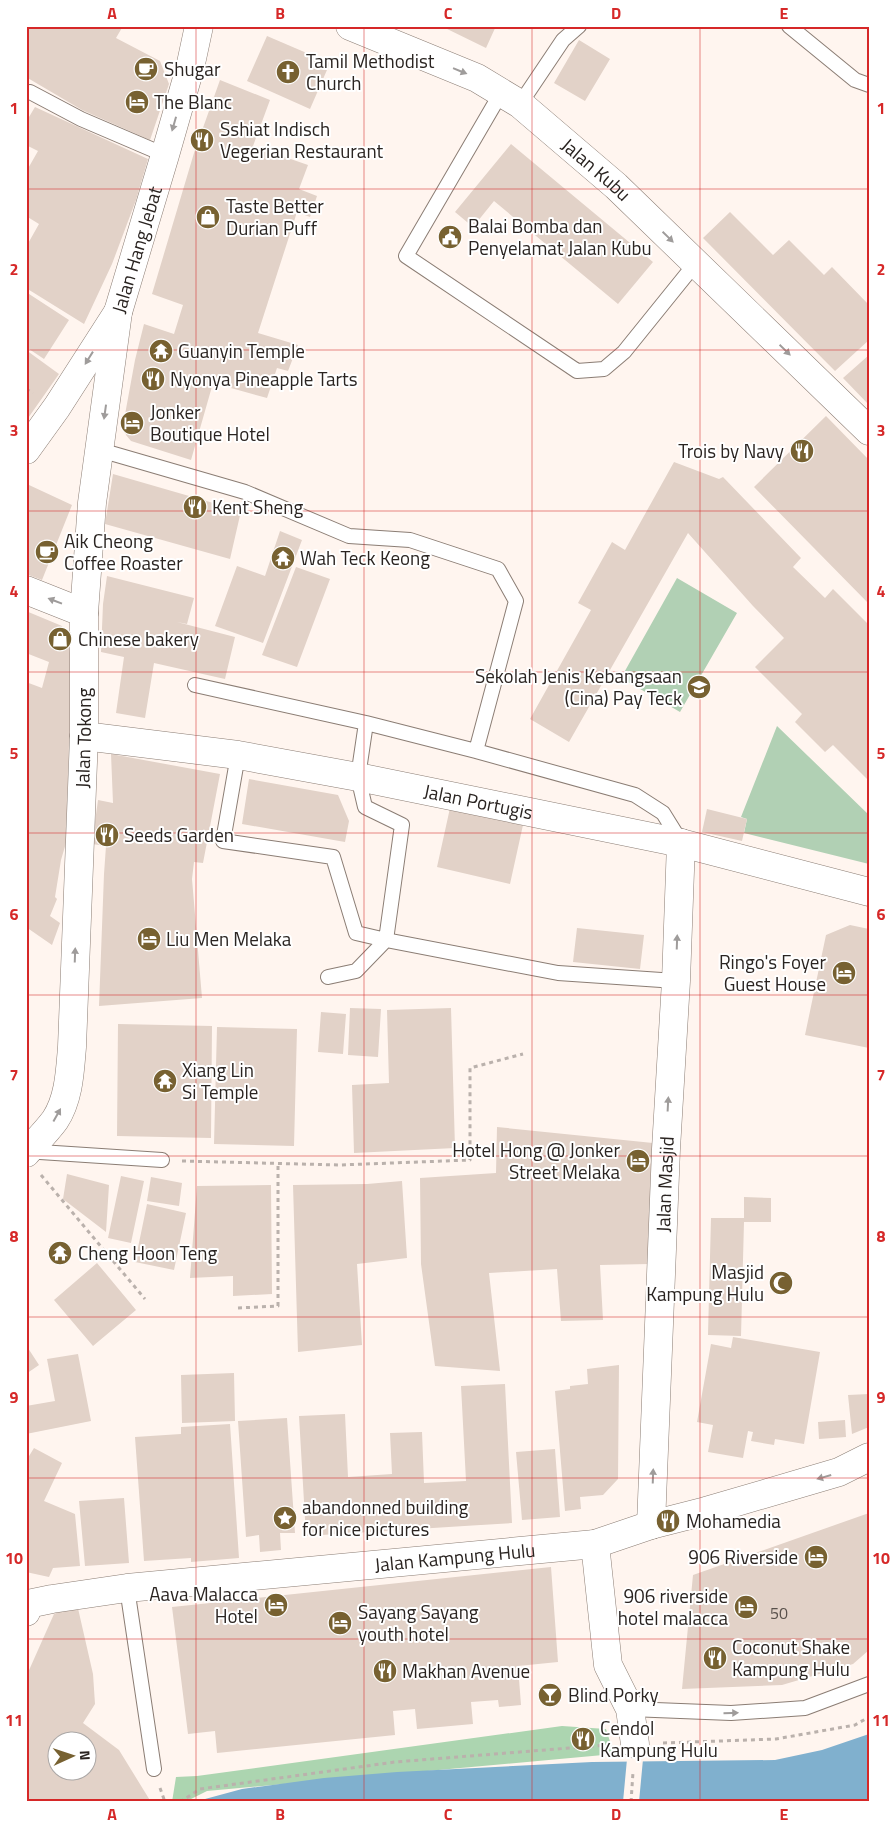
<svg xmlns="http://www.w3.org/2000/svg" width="895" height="1828" font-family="'Titillium Web',sans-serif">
<rect width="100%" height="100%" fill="#fff5ef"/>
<path fill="#b1d0b4" d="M 677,578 L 737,613 L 680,712 L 621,678 Z
M 777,726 L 869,815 L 869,864 L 744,833 L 747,819 L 741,817 Z"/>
<path fill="#acd5b0" d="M 562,1726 L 606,1729 L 614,1754 L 207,1791 L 185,1802 L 172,1802 L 176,1777 L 197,1776 Z"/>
<path fill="#80b0ce" d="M 869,1734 L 869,1802 L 194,1802 L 242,1789 L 324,1778 L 397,1772 L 592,1762 L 775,1760 L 822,1750 Z"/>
<path fill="#fff5ef" d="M 627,1759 L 643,1759 L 639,1802 L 623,1802 Z"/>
<path fill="#e2d2c8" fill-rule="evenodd" d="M 26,26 L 123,26 L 116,38 L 160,61 L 169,84 L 150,140 L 82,110 L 26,77 Z
M 441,26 L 496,26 L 486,48 Z
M 267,36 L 330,63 L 310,109 L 247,81 Z
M 579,40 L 610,59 L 585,101 L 554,83 Z
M 220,80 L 270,100 L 253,146 L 308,165 L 299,189 L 317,196 L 310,217 L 297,212 L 258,333 L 298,345 L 288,371 L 277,368 L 267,398 L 213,383 L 191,460 L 131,441 L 126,435 L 124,420 L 135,360 L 144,324 L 174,334 L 183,305 L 152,294 L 194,153 Z
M 35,107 L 148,159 L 136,200 L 112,264 L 84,324 L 26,288 L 26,247 L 39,224 L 26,216 L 26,172 L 38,151 L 26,145 L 26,122 Z
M 511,144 L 653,262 L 618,304 L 494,201 L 473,227 L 455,212 Z
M 730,212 L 773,255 L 789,240 L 824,275 L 832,267 L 869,305 L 869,340 L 835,371 L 703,238 Z
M 26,292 L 69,320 L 44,359 L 26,347 Z
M 26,350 L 59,374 L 26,421 Z
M 869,355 L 869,405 L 843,378 Z
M 826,416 L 869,460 L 869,604 L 754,487 Z
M 674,462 L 719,479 L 723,477 L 801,558 L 793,567 L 825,598 L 833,589 L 869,625 L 869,781 L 833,745 L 825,752 L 795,722 L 802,714 L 755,667 L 784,638 L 753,606 L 688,533 L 569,742 L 530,719 L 591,610 L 578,603 L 612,542 L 625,550 Z
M 113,474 L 241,511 L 230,559 L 105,524 Z
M 29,485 L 72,505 L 42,580 L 26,574 L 26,490 Z
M 280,531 L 302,540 L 263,643 L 215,626 L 237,566 L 265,576 Z
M 296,567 L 330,579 L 297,667 L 262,655 Z
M 107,576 L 194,598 L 187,624 L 177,622 L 235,637 L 225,679 L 154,663 L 145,718 L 116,713 L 124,657 L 101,652 L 103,604 Z
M 26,611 L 62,626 L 69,644 L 73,681 L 69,745 L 66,843 L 61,860 L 55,897 L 57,899 L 50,916 L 60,923 L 52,945 L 26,927 L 26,682 L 42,688 L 49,662 L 26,653 Z
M 111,754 L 220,774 L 203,863 L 194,862 L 192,879 L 202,998 L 99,1006 L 104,874 L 106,846 L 92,844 L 98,800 L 113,803 Z
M 249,779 L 338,795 L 349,821 L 345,842 L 242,824 Z
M 450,808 L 523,825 L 510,884 L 437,867 Z
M 707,809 L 747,819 L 742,841 L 702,832 Z
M 850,925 L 869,929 L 869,1048 L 805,1035 L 826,935 Z
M 577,928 L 644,935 L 640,969 L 573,962 Z
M 350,1008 L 381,1009 L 378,1057 L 348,1055 Z
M 451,1008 L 455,1148 L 354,1153 L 352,1085 L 389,1083 L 387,1010 Z
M 321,1012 L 346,1014 L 343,1054 L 318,1052 Z
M 118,1024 L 212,1026 L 211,1138 L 117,1136 Z
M 217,1027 L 297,1029 L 294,1146 L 214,1144 Z
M 497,1127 L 653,1143 L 649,1264 L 600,1265 L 603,1320 L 561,1321 L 557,1269 L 489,1273 L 500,1371 L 435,1366 L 421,1264 L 420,1178 L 496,1173 Z
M 67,1174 L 109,1185 L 106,1232 L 63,1199 Z
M 121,1176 L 144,1181 L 131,1243 L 108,1238 Z
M 151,1177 L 182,1183 L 179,1206 L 147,1201 Z
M 402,1181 L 407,1258 L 357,1264 L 362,1345 L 298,1352 L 293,1185 L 367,1184 Z
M 271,1185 L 272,1294 L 233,1296 L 233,1276 L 190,1278 L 197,1186 Z
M 744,1197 L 771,1198 L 771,1222 L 744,1222 L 741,1336 L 708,1335 L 711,1218 L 744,1218 Z
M 147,1204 L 186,1213 L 174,1270 L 135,1262 Z
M 97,1263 L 136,1310 L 93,1346 L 54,1300 Z
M 733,1337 L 820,1352 L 804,1444 L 775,1439 L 774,1445 L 751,1441 L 753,1432 L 748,1431 L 743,1458 L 708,1452 L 713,1425 L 697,1422 L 711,1344 L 731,1348 Z
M 26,1345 L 39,1365 L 26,1374 Z
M 78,1354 L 91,1421 L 26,1434 L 26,1406 L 55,1401 L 47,1359 Z
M 619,1365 L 618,1479 L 603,1495 L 580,1497 L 581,1509 L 565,1511 L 555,1391 L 570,1389 L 570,1386 L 588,1384 L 587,1369 Z
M 234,1373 L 235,1421 L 182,1423 L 181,1375 Z
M 505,1384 L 512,1523 L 306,1536 L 299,1416 L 345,1414 L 348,1477 L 392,1474 L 390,1433 L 422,1432 L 424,1483 L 466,1481 L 461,1386 Z
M 869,1394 L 869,1427 L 852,1434 L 848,1395 Z
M 287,1418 L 295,1533 L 280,1533 L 281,1550 L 260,1552 L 259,1535 L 246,1537 L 238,1421 Z
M 845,1420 L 846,1437 L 819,1439 L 818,1422 Z
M 230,1424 L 239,1558 L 191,1562 L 191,1558 L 144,1561 L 135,1437 L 181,1434 L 181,1427 Z
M 34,1448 L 62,1463 L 44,1501 L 75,1514 L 80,1566 L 53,1568 L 49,1577 L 26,1572 L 26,1461 Z
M 555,1449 L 560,1517 L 522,1520 L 516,1452 Z
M 124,1498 L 129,1563 L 85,1566 L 79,1501 Z
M 869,1513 L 869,1650 L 853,1664 L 782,1685 L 682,1689 L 693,1575 Z
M 551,1567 L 558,1662 L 518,1666 L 521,1705 L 499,1707 L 498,1700 L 471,1702 L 473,1724 L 417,1729 L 415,1709 L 393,1711 L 395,1735 L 217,1753 L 215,1731 L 188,1734 L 172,1607 Z
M 77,1604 L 93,1674 L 95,1704 L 83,1723 L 119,1750 L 151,1802 L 26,1802 L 26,1677 L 54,1614 ZM 58,1740 L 88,1740 L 88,1770 L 58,1770 Z"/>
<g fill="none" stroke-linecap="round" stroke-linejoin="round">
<g stroke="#8b7d74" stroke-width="16">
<path id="service" d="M 789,26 L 855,80 L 869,85
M 30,92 L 81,119 L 165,155
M 501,93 L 406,256 L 577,371 L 604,369 L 624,352 L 695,264
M 520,104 L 563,40 L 579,26
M 100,450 L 245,492 L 349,536 L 410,540 L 498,569 L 516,601 L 476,751 L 366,723 L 358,777 L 365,807 L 402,825 L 386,940 L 356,933 L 333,857 L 223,841 L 238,755
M 195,685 L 366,723
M 476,751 L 635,795 L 663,813 L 681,842
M 328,977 L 356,971 L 386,940 L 558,973 L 676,981
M 34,1144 L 40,1152 L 162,1160
M 127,1588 L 154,1769
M 630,1709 L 731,1713 L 805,1708 L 869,1684"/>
</g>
<g stroke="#8b7d74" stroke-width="29">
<g id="minor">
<path id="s1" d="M 26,450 L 57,407 L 118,312 L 165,155 L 190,68 L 199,26"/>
<path d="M 26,590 L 84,613"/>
<path id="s2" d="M 84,736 L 238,755 L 358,777 L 681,843 L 869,892"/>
<path id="s3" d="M 26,1153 C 36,1142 47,1131 55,1120 C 69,1099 70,1071 72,1047 L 84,736 L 84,613 L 92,503 L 118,312"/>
<path id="s4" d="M 651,1525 L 666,1149 L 676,981 L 681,843"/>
<path d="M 595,1544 L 608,1665 L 630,1709 L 635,1744"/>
</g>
</g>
<g stroke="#8b7d74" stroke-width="29">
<g id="tertiary">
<path id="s5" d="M 26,1612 L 28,1604 L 52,1599 L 127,1588 L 595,1544 L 651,1525 L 706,1511 L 839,1472 L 869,1457"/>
</g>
</g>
<g stroke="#8b7d74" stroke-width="29">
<g id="secondary">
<path id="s6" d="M 350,26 L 477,78 L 520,104 L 616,186 L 869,431"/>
</g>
</g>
<path stroke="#bab1ac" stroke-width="3" stroke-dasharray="4 4" stroke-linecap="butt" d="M 26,389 L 33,393
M 182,1161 L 340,1165 L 470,1160 L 470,1068 L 523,1054
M 41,1175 L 145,1299
M 238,1308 L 278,1306 L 278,1164
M 663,1743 L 776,1739 L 855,1725 L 869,1717
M 160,1788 L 165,1802
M 180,1802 L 200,1789 L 395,1762 L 607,1745
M 631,1802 L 633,1772"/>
<use href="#service" stroke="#fff" stroke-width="14"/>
<use href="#minor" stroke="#fff" stroke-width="28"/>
<use href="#tertiary" stroke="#fff" stroke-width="28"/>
<use href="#secondary" stroke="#fff" stroke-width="28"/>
</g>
<defs><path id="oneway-solid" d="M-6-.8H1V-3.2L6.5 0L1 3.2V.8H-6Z" transform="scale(1.25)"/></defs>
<g fill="#9f9c9b">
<use href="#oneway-solid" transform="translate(460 71) rotate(22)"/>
<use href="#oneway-solid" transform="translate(174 124) rotate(106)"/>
<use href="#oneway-solid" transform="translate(668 237) rotate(44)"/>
<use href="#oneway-solid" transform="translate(785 350) rotate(44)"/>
<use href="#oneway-solid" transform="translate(89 358) rotate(122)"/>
<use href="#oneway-solid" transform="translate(105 412) rotate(98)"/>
<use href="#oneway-solid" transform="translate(55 601) rotate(-159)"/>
<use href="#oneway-solid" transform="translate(677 942) rotate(-88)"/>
<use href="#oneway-solid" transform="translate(75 955) rotate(-88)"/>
<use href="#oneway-solid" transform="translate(668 1104) rotate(-87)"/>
<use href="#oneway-solid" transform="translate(57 1115) rotate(-61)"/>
<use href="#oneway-solid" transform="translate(653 1476) rotate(-88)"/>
<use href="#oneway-solid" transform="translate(824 1477) rotate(164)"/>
<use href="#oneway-solid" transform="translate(731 1713) rotate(-1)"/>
</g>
<path fill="none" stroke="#d62828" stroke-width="1" stroke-opacity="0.55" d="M 196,26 L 196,1802M 364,26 L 364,1802M 532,26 L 532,1802M 700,26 L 700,1802M 26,189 L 869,189M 26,350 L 869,350M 26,511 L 869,511M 26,672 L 869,672M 26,833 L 869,833M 26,995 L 869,995M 26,1156 L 869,1156M 26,1317 L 869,1317M 26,1478 L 869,1478M 26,1639 L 869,1639"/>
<defs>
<g id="cafe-disc" transform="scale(1.25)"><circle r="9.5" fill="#776131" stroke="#fff"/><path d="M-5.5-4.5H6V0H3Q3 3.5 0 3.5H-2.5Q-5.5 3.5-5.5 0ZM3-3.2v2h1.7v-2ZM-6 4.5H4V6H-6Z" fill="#fff"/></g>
<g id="church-disc" transform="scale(1.25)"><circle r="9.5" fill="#776131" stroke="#fff"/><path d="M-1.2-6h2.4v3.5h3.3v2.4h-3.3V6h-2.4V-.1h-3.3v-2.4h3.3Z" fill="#fff"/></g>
<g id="hotel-disc" transform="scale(1.25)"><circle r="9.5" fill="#776131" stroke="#fff"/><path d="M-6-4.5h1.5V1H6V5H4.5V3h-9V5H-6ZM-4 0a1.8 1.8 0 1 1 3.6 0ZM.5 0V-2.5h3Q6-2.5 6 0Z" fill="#fff"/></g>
<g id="restaurant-disc" transform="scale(1.25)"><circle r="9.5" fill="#776131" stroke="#fff"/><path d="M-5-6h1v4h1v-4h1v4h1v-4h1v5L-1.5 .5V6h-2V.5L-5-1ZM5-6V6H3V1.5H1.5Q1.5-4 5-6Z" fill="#fff"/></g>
<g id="shop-disc" transform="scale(1.25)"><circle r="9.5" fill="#776131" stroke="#fff"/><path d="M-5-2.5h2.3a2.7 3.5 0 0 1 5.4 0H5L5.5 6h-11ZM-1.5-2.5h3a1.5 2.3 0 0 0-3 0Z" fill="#fff"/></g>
<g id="civic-disc" transform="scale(1.25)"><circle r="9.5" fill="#776131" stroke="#fff"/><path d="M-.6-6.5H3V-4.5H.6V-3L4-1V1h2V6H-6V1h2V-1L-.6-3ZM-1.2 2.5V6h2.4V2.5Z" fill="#fff"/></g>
<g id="temple-disc" transform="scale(1.25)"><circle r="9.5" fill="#776131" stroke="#fff"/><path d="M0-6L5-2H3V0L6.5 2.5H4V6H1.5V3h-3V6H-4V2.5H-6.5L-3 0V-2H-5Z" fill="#fff"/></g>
<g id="school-disc" transform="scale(1.25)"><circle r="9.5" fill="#776131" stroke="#fff"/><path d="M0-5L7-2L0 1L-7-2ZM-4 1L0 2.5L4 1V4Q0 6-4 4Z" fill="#fff"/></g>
<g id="mosque-disc" transform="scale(1.25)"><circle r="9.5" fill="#776131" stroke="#fff"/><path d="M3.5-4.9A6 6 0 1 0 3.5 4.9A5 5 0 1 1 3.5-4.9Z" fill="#fff"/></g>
<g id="sight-disc" transform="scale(1.25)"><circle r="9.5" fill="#776131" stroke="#fff"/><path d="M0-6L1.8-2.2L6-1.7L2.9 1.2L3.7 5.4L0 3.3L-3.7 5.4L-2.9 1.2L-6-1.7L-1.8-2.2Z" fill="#fff"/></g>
<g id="bar-disc" transform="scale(1.25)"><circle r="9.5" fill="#776131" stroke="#fff"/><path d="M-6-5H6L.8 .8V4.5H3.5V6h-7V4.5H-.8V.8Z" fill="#fff"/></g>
</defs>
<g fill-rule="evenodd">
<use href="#cafe-disc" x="146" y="69"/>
<use href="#church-disc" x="288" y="72"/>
<use href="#hotel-disc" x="137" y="102"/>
<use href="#restaurant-disc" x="202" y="140"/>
<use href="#shop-disc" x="208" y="217"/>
<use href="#civic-disc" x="450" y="237"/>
<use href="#temple-disc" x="161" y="351"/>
<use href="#restaurant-disc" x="153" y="379"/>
<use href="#hotel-disc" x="132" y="423"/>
<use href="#restaurant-disc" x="802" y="451"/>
<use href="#restaurant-disc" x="195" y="507"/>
<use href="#cafe-disc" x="47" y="552"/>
<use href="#temple-disc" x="283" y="558"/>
<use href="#shop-disc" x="60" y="639"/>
<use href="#school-disc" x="699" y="687"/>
<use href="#restaurant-disc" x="107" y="835"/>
<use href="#hotel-disc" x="149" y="939"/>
<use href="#hotel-disc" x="844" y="973"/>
<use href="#temple-disc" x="165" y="1081"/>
<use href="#hotel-disc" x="638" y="1161"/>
<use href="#temple-disc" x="60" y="1253"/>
<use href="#mosque-disc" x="781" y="1283"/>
<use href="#sight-disc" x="285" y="1518"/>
<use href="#restaurant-disc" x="668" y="1521"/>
<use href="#hotel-disc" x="816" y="1557"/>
<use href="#hotel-disc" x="276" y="1605"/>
<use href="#hotel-disc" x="746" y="1607"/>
<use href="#hotel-disc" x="340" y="1623"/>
<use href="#restaurant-disc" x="715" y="1658"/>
<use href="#restaurant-disc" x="385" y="1671"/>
<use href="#bar-disc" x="550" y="1695"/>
<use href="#restaurant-disc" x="583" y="1739"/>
</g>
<g text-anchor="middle" stroke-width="4" stroke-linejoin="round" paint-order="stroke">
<g font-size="16" fill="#58504b">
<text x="779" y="1619">50</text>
</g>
<g font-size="19" fill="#2a2421" stroke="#fff" text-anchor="start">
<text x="306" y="68">Tamil Methodist<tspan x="306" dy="22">Church</tspan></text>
<text x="164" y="76">Shugar</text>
<text x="154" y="109">The Blanc</text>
<text x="220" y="136">Sshiat Indisch<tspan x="220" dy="22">Vegerian Restaurant</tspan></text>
<text x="226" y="213">Taste Better<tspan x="226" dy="22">Durian Puff</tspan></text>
<text x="468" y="233">Balai Bomba dan<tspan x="468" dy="22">Penyelamat Jalan Kubu</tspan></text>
<text x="178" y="358">Guanyin Temple</text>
<text x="170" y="386">Nyonya Pineapple Tarts</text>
<text x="150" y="419">Jonker<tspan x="150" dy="22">Boutique Hotel</tspan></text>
<text x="784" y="458" text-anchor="end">Trois by Navy</text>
<text x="212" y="514">Kent Sheng</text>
<text x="64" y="548">Aik Cheong<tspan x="64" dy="22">Coffee Roaster</tspan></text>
<text x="300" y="565">Wah Teck Keong</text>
<text x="78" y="646">Chinese bakery</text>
<text x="682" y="683" text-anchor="end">Sekolah Jenis Kebangsaan<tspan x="682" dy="22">(Cina) Pay Teck</tspan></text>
<text x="124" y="842">Seeds Garden</text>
<text x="166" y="946">Liu Men Melaka</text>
<text x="826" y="969" text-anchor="end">Ringo's Foyer<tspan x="826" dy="22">Guest House</tspan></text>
<text x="182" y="1077">Xiang Lin<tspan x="182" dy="22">Si Temple</tspan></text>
<text x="620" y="1157" text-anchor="end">Hotel Hong @ Jonker<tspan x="620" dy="22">Street Melaka</tspan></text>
<text x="78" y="1260">Cheng Hoon Teng</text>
<text x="764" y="1279" text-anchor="end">Masjid<tspan x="764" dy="22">Kampung Hulu</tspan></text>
<text x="302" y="1514">abandonned building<tspan x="302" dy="22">for nice pictures</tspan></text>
<text x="686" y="1528">Mohamedia</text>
<text x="798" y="1564" text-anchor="end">906 Riverside</text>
<text x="258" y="1601" text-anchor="end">Aava Malacca<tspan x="258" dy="22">Hotel</tspan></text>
<text x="728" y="1603" text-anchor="end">906 riverside<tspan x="728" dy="22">hotel malacca</tspan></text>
<text x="358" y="1619">Sayang Sayang<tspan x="358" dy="22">youth hotel</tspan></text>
<text x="732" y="1654">Coconut Shake<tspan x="732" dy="22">Kampung Hulu</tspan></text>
<text x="402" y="1678">Makhan Avenue</text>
<text x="568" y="1702">Blind Porky</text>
<text x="600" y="1735">Cendol<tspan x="600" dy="22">Kampung Hulu</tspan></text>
</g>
<g font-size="19" fill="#2a2421" stroke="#fff">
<text dy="7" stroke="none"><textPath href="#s6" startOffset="288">Jalan Kubu</textPath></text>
<text dy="7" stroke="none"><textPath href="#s1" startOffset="231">Jalan Hang Jebat</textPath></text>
<text dy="7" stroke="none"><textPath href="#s3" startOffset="429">Jalan Tokong</textPath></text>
<text dy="7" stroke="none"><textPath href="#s2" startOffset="400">Jalan Portugis</textPath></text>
<text dy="7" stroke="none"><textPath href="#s4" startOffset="341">Jalan Masjid</textPath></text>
<text dy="7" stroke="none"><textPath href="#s5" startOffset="438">Jalan Kampung Hulu</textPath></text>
</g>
</g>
<rect width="895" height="1828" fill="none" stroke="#ffffff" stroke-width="55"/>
<g transform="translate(72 1756) rotate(87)"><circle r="24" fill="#ffffff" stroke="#aaa7a6"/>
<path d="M0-4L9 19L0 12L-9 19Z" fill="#776131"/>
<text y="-8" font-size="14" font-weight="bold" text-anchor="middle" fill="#2a2421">N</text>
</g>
<rect x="28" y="28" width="840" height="1772" fill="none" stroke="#d62828" stroke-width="2"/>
<g font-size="16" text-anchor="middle" font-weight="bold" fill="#d62828">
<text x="112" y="19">A</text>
<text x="280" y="19">B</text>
<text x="448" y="19">C</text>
<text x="616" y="19">D</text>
<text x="784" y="19">E</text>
<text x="14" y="114">1</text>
<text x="881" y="114">1</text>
<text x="14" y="275">2</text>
<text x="881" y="275">2</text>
<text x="14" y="436">3</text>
<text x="881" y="436">3</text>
<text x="14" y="597">4</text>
<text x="881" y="597">4</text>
<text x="14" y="759">5</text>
<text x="881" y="759">5</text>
<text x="14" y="920">6</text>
<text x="881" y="920">6</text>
<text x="14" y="1081">7</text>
<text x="881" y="1081">7</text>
<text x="14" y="1242">8</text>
<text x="881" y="1242">8</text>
<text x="14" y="1403">9</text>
<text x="881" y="1403">9</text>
<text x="14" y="1564">10</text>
<text x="881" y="1564">10</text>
<text x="14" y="1726">11</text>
<text x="881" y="1726">11</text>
<text x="112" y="1820">A</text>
<text x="280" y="1820">B</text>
<text x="448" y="1820">C</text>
<text x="616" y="1820">D</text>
<text x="784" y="1820">E</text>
</g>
</svg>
